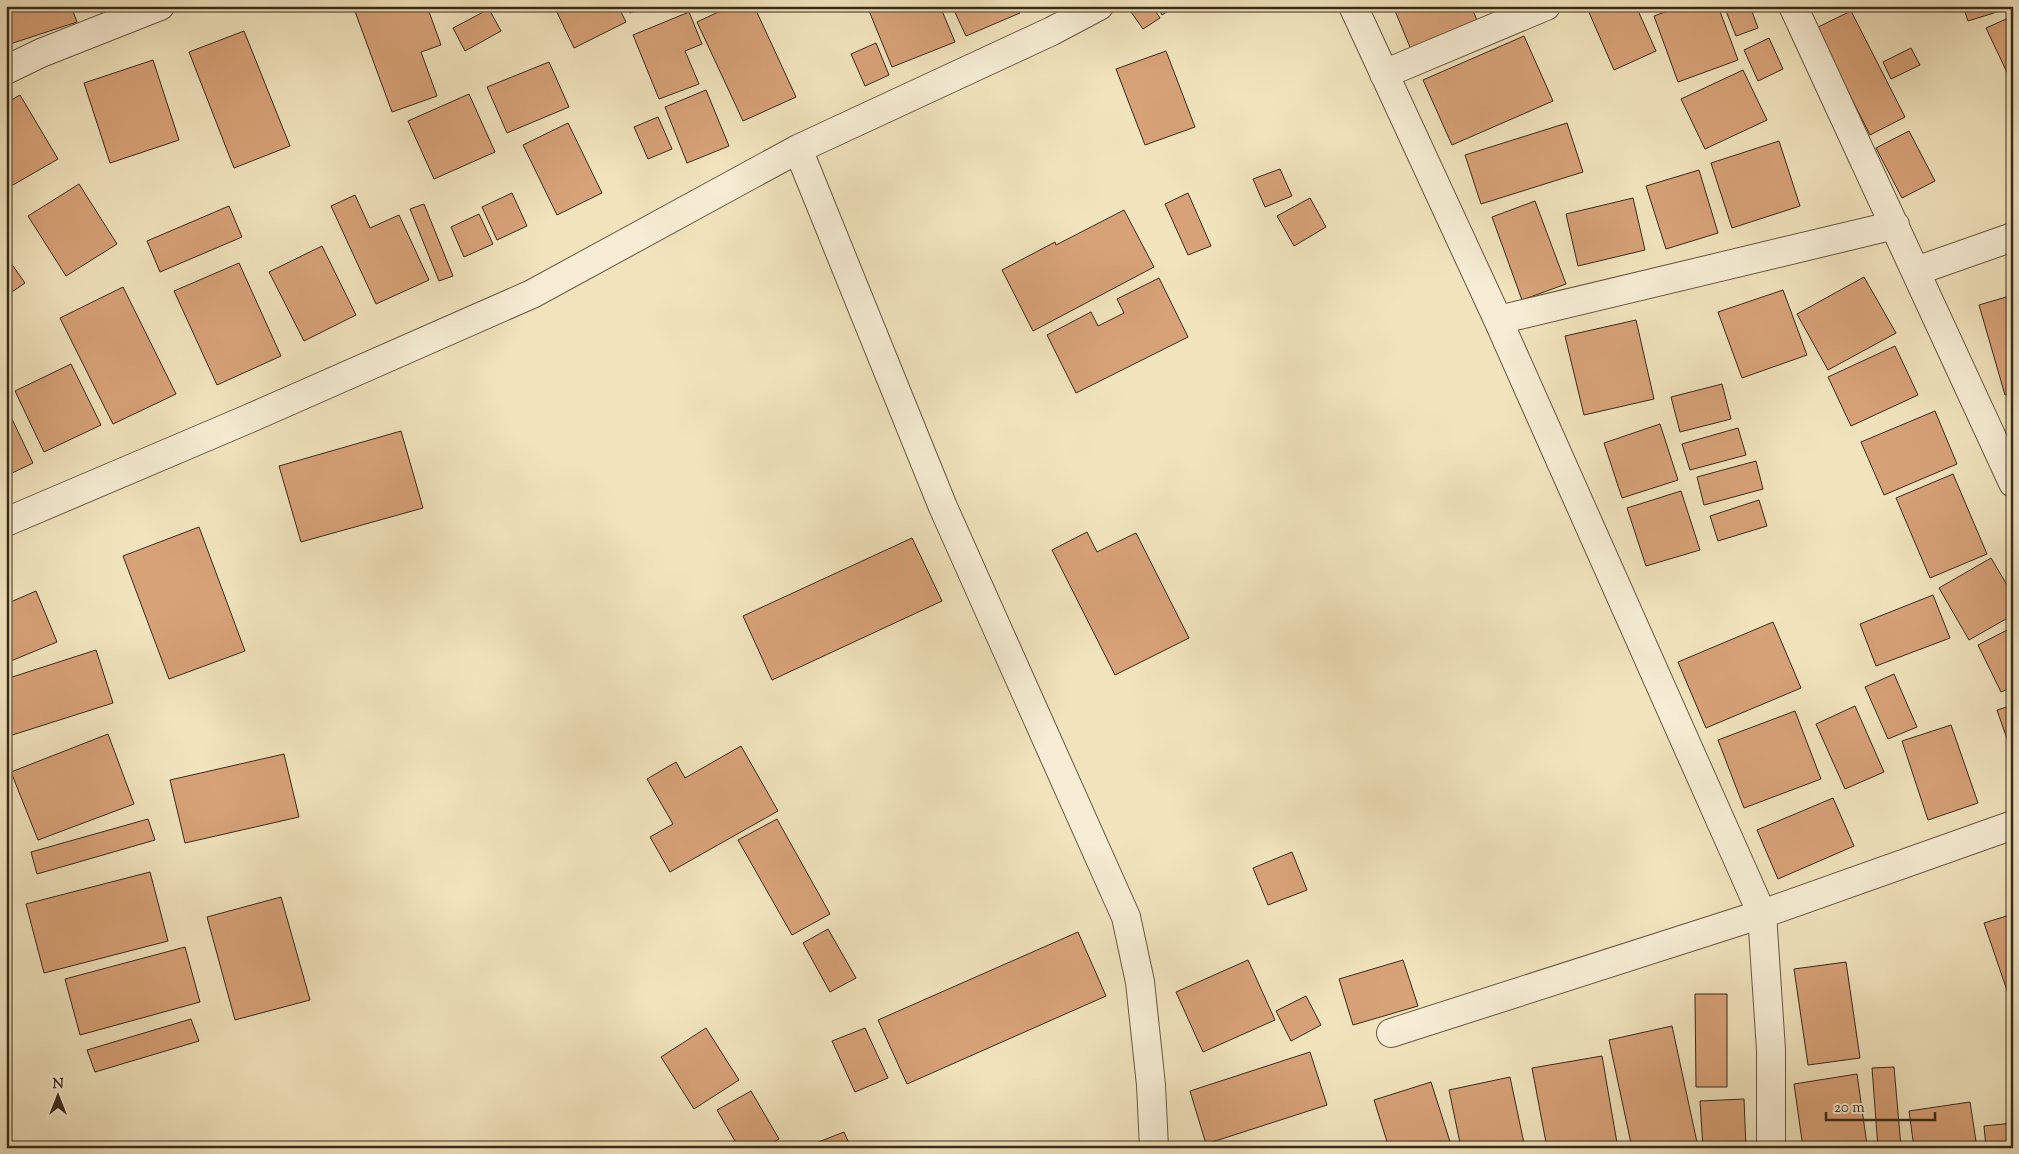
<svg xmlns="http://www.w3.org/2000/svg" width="2019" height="1154" font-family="'Sorts Mill Goudy',serif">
<rect width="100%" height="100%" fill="#f1e4bd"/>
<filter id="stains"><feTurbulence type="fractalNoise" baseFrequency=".004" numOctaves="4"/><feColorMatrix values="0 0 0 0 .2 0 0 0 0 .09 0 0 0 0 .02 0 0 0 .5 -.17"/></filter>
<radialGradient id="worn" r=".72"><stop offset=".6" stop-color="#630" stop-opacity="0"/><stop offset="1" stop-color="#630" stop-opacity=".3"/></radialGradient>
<path fill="#d8a278" stroke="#392a18" d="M 6,6 L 71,6 L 77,22 L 10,44 L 6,33 Z
M 353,6 L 427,6 L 441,45 L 421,52 L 437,96 L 392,112 Z
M 554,6 L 618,6 L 626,22 L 574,48 Z
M 627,6 L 647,6 L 630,13 Z
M 731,6 L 754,6 L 796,97 L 743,121 L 697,22 Z
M 867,6 L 940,6 L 955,42 L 892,67 Z
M 952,6 L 1017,6 L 1020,13 L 966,36 Z
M 1141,6 L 1152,6 L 1160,18 L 1143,29 L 1131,12 Z
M 1157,6 L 1176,6 L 1162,15 Z
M 1393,6 L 1471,6 L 1479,25 L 1412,52 Z
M 1597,6 L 1636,6 L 1656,51 L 1614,70 L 1588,10 Z
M 1681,6 L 1718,6 L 1738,60 L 1678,82 L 1654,16 Z
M 1724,6 L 1750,6 L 1758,28 L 1736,36 Z
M 1963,6 L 2013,6 L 2013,7 L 1968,21 Z
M 489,9 L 501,31 L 465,51 L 453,28 Z
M 1851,11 L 1905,117 L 1870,135 L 1816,28 Z
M 689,12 L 702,44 L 685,51 L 699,84 L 659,99 L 633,35 Z
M 2013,16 L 2013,85 L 1986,28 Z
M 244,31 L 290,146 L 234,168 L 189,52 Z
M 1524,36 L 1553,101 L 1452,145 L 1423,80 Z
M 1769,38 L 1783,69 L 1758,81 L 1744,50 Z
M 876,43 L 889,75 L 865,86 L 851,54 Z
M 1911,48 L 1920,65 L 1891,79 L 1883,62 Z
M 1166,51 L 1195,127 L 1145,145 L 1116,69 Z
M 153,60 L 179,140 L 110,163 L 84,83 Z
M 549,62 L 569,107 L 507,133 L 487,87 Z
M 1743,70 L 1767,120 L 1705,149 L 1681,99 Z
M 706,90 L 729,146 L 687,163 L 665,107 Z
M 469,94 L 495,152 L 434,179 L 408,121 Z
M 20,95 L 58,159 L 6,189 L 6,103 Z
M 658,117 L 672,149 L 648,159 L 634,127 Z
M 568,123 L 602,193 L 557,215 L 523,145 Z
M 1567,123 L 1583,172 L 1481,204 L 1465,155 Z
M 1909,131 L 1935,181 L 1902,198 L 1876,148 Z
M 1779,141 L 1800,206 L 1732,228 L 1711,163 Z
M 1280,169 L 1292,196 L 1265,207 L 1253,179 Z
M 1699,170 L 1718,233 L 1666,249 L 1646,186 Z
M 79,184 L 117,244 L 66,276 L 28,216 Z
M 512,193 L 527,226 L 497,240 L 482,207 Z
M 1188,193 L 1211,246 L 1188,255 L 1165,204 Z
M 355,195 L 370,228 L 399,215 L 429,280 L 376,304 L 331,206 Z
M 1310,198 L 1326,227 L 1294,246 L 1277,216 Z
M 1633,198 L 1645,250 L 1578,266 L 1566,214 Z
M 1535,201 L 1566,284 L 1522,300 L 1492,217 Z
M 424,204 L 453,276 L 439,281 L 410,209 Z
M 229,206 L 242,237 L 160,272 L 147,241 Z
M 1124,210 L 1154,267 L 1033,331 L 1002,270 L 1055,242 L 1056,245 Z
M 479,214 L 493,244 L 464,257 L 451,227 Z
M 322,246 L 356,315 L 304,341 L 269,272 Z
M 6,256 L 25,283 L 6,296 Z
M 239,263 L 281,356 L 217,385 L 174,291 Z
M 1864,277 L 1896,333 L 1828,370 L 1797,314 Z
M 1159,278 L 1188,337 L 1076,393 L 1047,335 L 1091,312 L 1098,326 L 1124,313 L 1117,299 Z
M 123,287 L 176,394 L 113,424 L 60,318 Z
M 1783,290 L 1807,355 L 1742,378 L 1718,312 Z
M 2013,295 L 2013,393 L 2005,395 L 1979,305 Z
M 1636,320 L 1654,399 L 1584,415 L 1565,336 Z
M 1895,346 L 1918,395 L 1851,426 L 1828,377 Z
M 71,364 L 101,425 L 44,452 L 15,391 Z
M 1722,384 L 1731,419 L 1680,432 L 1671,397 Z
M 1935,411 L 1957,464 L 1884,495 L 1861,442 Z
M 11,417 L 33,463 L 6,476 L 6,419 Z
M 1660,424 L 1678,480 L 1622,498 L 1604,443 Z
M 1738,428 L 1746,455 L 1690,470 L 1682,444 Z
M 401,431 L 423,508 L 301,542 L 279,466 Z
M 1756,461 L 1763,489 L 1704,505 L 1697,477 Z
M 1953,474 L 1987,554 L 1930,578 L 1896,498 Z
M 1681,491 L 1700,550 L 1646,566 L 1627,508 Z
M 1759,500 L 1767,526 L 1718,541 L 1710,516 Z
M 199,527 L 245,651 L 169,679 L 123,556 Z
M 1087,532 L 1097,552 L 1136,533 L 1189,638 L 1115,675 L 1052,550 Z
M 912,538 L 942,601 L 772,680 L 743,616 Z
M 1991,558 L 2013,595 L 2013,615 L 1969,640 L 1939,588 Z
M 36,591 L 57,642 L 6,663 L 6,604 Z
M 1933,595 L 1950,638 L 1876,666 L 1860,624 Z
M 1773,622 L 1801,688 L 1706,728 L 1678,662 Z
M 2013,627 L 2013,687 L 2001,692 L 1978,645 Z
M 96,650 L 113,703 L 6,737 L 6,679 Z
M 1894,674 L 1917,727 L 1888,739 L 1865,687 Z
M 2013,705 L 2013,756 L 1997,710 Z
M 1855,706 L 1884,772 L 1845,789 L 1816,724 Z
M 1795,711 L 1821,779 L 1744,808 L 1718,740 Z
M 1951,725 L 1978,803 L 1928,820 L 1902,741 Z
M 108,734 L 134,804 L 38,840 L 11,772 Z
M 741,746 L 778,811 L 670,872 L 650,837 L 673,824 L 647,779 L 676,762 L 685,778 Z
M 284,754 L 299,817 L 185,843 L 170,780 Z
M 1833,798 L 1854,846 L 1778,879 L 1757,830 Z
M 148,819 L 155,840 L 37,874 L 31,852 Z
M 777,819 L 830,914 L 792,935 L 738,840 Z
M 1292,852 L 1307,890 L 1268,905 L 1253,868 Z
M 150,872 L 168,941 L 44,973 L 26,904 Z
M 281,897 L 310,1000 L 235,1020 L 207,917 Z
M 2013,914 L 2013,1008 L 1984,923 Z
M 828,929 L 856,978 L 830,992 L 803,943 Z
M 1078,932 L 1106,996 L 907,1084 L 878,1020 Z
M 185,947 L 200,1002 L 80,1035 L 65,979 Z
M 1248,960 L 1275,1020 L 1203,1052 L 1176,992 Z
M 1403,960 L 1418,1006 L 1353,1025 L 1339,979 Z
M 1846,962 L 1860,1058 L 1808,1065 L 1794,969 Z
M 1695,994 L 1727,994 L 1727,1087 L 1696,1087 Z
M 1306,996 L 1321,1025 L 1291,1041 L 1276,1011 Z
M 191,1019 L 199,1041 L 95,1072 L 87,1050 Z
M 1672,1026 L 1698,1147 L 1632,1148 L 1609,1040 Z
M 706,1028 L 739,1080 L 694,1109 L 661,1057 Z
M 865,1028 L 888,1078 L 855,1092 L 832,1041 Z
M 1310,1052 L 1327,1105 L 1206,1144 L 1190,1091 Z
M 1602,1056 L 1617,1143 L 1590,1148 L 1547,1148 L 1532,1068 Z
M 1894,1067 L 1901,1147 L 1878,1148 L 1872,1068 Z
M 1857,1074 L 1867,1145 L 1847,1148 L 1803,1148 L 1794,1084 Z
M 1510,1077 L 1525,1148 L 1461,1148 L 1449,1090 Z
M 1431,1082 L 1452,1148 L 1389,1148 L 1374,1100 Z
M 751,1091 L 779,1139 L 765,1148 L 739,1148 L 717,1110 Z
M 1744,1099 L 1746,1148 L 1703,1148 L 1700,1101 Z
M 1970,1102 L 1977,1148 L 1914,1148 L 1909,1111 Z
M 2013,1123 L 2013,1148 L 1986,1148 L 1984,1126 Z
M 844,1132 L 851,1148 L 803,1148 Z"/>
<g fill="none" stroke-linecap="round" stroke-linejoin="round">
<g stroke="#675841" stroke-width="30">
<path id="minor" d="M 1353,6 L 1498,320 L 1762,914 L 1771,1050 L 1771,1148
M 1793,6 L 2013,483
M 6,70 L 41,53 L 160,6
M 1384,74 L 1546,6
M 798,149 L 943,507 L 1126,917 L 1140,982 L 1151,1085 L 1154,1148
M 1916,271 L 2013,237
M 1498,320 L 1895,225
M 6,522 L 248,419 L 532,294 L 798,149 L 1052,31 L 1099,6
M 1391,1033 L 1762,914 L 2013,825"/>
</g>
<use href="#minor" stroke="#f6edd4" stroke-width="28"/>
</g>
<rect width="2019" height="1154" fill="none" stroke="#f1e4bd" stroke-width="25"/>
<rect x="8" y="8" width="2004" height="1139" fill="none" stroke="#392a18" stroke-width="2.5"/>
<rect x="12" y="12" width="1994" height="1129" fill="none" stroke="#392a18"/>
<g transform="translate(58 1096)" stroke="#f6edd4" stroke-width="4" paint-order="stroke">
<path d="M0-4L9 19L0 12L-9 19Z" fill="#392a18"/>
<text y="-8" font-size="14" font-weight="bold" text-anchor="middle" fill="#392a18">N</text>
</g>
<path d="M1826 1112v8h109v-8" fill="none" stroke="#392a18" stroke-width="2.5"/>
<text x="1834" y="1112" font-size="15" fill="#392a18" stroke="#f6edd4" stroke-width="4" paint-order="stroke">20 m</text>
<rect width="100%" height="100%" filter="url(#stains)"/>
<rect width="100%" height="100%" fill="url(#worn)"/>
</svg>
